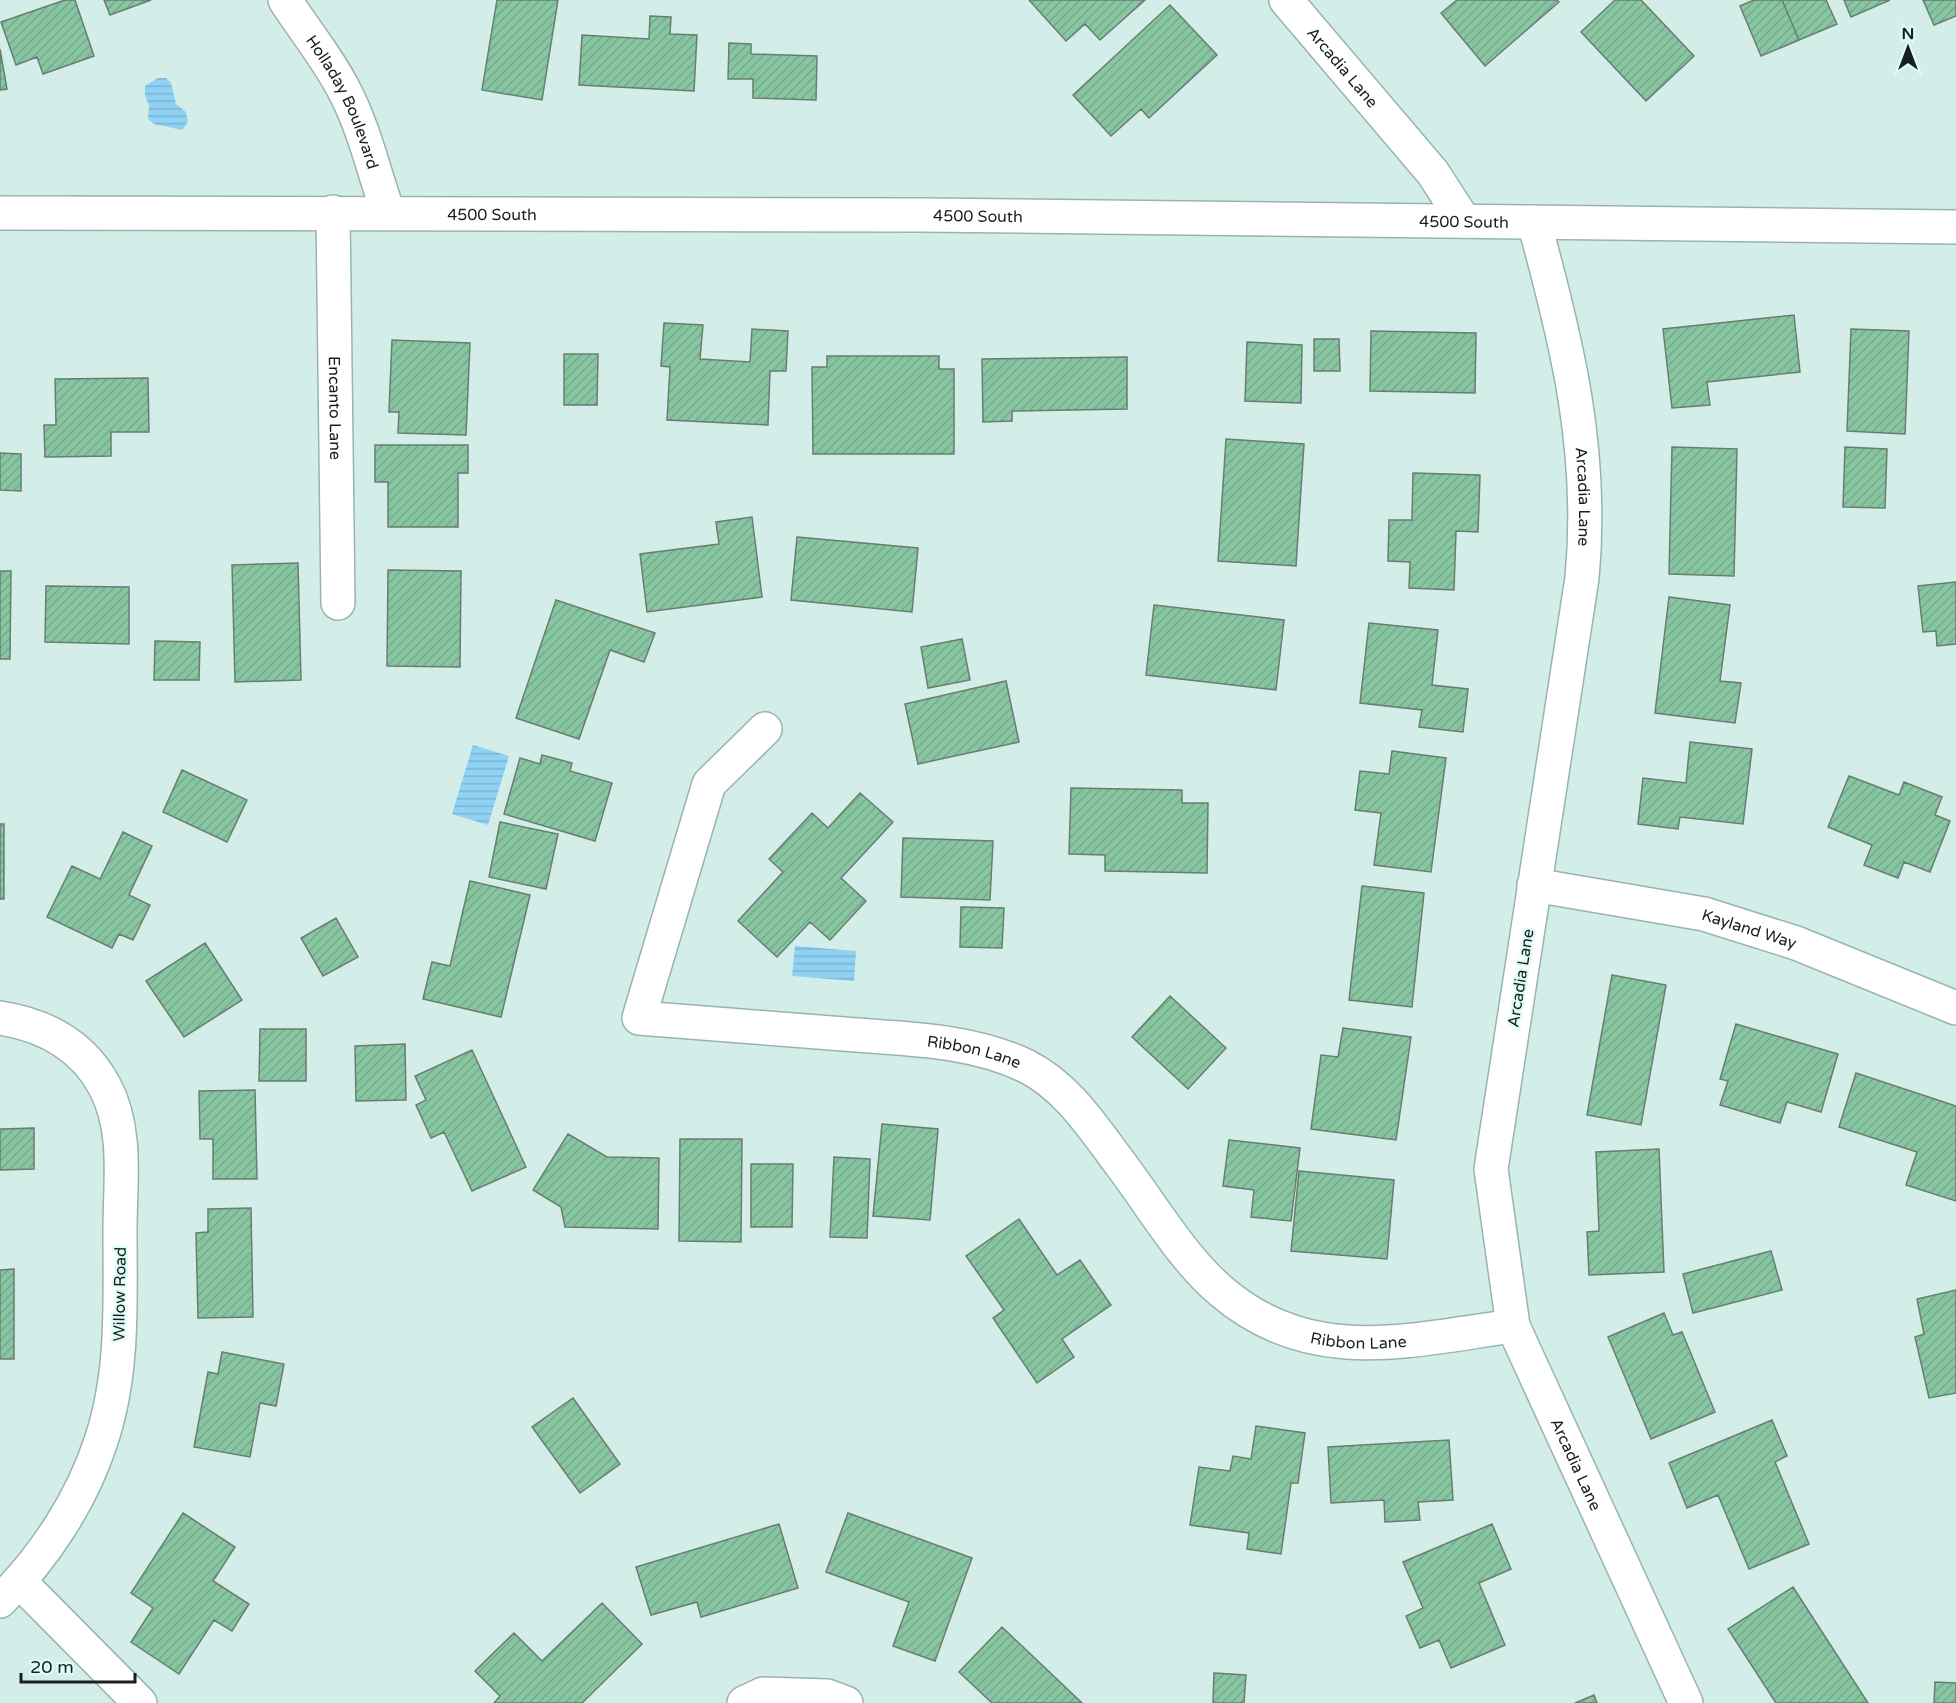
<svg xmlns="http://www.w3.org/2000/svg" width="1956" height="1703" font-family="'Varela Round',sans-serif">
<defs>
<pattern id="water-rules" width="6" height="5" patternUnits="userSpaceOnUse" patternTransform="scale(1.5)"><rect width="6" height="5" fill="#8fd2f4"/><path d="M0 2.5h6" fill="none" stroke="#7bb4d1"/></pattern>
<pattern id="building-hatch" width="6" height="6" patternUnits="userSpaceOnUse" patternTransform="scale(1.5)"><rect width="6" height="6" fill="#87c6a1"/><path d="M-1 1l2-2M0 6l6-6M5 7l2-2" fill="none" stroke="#74aa8a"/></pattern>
</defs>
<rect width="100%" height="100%" fill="#d3eee9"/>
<path fill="url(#water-rules)" d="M 158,78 L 166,78 L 171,83 L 176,104 L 186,112 L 188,122 L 182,130 L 154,124 L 148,119 L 149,106 L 145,95 L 145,86 Z
M 473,745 L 509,756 L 488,825 L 452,814 Z
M 795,946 L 856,951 L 854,981 L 792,976 Z"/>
<path fill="url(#building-hatch)" stroke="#697d71" stroke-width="1.5" d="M 65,0 L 75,0 L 94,56 L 43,74 L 37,57 L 16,65 L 1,22 Z
M 104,0 L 151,0 L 110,15 Z
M 497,0 L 558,0 L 542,100 L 482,90 Z
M 1029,0 L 1145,0 L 1100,40 L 1085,24 L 1066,41 Z
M 1457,0 L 1557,0 L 1559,2 L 1485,66 L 1441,13 Z
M 1615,0 L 1641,0 L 1694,56 L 1646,101 L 1581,32 Z
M 1754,0 L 1782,0 L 1799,40 L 1761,56 L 1740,6 Z
M 1782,0 L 1826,0 L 1837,24 L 1799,40 Z
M 1844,0 L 1890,0 L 1851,17 Z
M 1923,0 L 1956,0 L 1956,16 L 1934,25 Z
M 1170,5 L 1217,55 L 1149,118 L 1141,109 L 1111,136 L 1073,95 Z
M 650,16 L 671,17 L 670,34 L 697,35 L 694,91 L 579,85 L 582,35 L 649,39 Z
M 729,43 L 751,44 L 751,54 L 817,56 L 816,100 L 753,98 L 753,79 L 728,79 Z
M 0,49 L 7,89 L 0,90 Z
M 1794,315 L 1800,372 L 1707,382 L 1710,405 L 1672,408 L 1663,329 Z
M 664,323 L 703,325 L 700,359 L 750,362 L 752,329 L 788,331 L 786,371 L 770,371 L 768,425 L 667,420 L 670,367 L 661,366 Z
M 1851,329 L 1909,331 L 1905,434 L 1847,431 Z
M 1371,331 L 1476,333 L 1475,393 L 1370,391 Z
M 1314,339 L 1339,339 L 1340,371 L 1314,371 Z
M 392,340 L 470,343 L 466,435 L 398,433 L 399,412 L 389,412 Z
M 1247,342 L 1302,345 L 1301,403 L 1245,401 Z
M 564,354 L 598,354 L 597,405 L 564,405 Z
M 827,356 L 939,356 L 939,369 L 954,369 L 954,454 L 813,454 L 812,367 L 827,367 Z
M 1127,357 L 1127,409 L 1012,411 L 1012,421 L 983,422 L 982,359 Z
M 148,378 L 149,432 L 111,432 L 111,456 L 45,457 L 44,425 L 56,425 L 55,379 Z
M 1226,439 L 1304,444 L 1296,566 L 1218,561 Z
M 375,445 L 468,445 L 468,473 L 458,473 L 458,527 L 388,527 L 388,482 L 375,482 Z
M 1672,447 L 1737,449 L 1734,576 L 1669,574 Z
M 1845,447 L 1887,449 L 1885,508 L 1843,507 Z
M 0,453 L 21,454 L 21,491 L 0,490 Z
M 1413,473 L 1480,475 L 1478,532 L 1456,531 L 1454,590 L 1409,588 L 1410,562 L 1388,561 L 1389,520 L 1412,520 Z
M 752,517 L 762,597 L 647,612 L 640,554 L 719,544 L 716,522 Z
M 797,537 L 918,548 L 912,612 L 791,600 Z
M 298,563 L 301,680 L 235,682 L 232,565 Z
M 388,570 L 461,571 L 460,667 L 387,666 Z
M 0,571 L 11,571 L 10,659 L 0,659 Z
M 1956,582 L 1956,644 L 1937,646 L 1936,631 L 1923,632 L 1918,586 Z
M 46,586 L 129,587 L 129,644 L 45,642 Z
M 1669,597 L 1730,605 L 1720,681 L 1741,683 L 1735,723 L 1655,713 Z
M 556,600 L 655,633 L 644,662 L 610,650 L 579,739 L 516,718 Z
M 1154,605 L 1284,620 L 1276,690 L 1146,675 Z
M 1369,623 L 1438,630 L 1432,685 L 1468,689 L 1463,732 L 1419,727 L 1422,710 L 1360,703 Z
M 962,639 L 970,680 L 928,688 L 921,647 Z
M 155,641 L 200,642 L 199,680 L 154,680 Z
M 1006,681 L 1019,742 L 918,764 L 905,704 Z
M 1690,742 L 1752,749 L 1743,824 L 1680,817 L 1678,829 L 1638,824 L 1643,778 L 1686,783 Z
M 1392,751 L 1446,758 L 1431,872 L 1374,865 L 1381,813 L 1355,810 L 1360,771 L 1389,774 Z
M 542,755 L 572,763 L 570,771 L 612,783 L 595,841 L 504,814 L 520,758 L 540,764 Z
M 182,770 L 247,800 L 227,842 L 163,812 Z
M 1849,776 L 1899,795 L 1904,782 L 1942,797 L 1935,815 L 1950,821 L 1930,872 L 1904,862 L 1898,878 L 1864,865 L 1872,845 L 1828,827 Z
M 1071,788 L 1182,790 L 1182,803 L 1208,803 L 1207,873 L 1105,871 L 1105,855 L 1069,854 Z
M 860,793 L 893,822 L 841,878 L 866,901 L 830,940 L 810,922 L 777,957 L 738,921 L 783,872 L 769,859 L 812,813 L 828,828 Z
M 500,822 L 558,834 L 546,889 L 489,877 Z
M 0,824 L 4,824 L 4,899 L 0,899 Z
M 123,832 L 152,846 L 129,895 L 150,905 L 133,940 L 119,934 L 112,948 L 47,917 L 72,866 L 100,879 Z
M 903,838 L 993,841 L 990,900 L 901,897 Z
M 470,881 L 530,895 L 501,1017 L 423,999 L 432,962 L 450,966 Z
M 1362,886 L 1424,893 L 1412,1007 L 1349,1000 Z
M 961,907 L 1004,908 L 1002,948 L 960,947 Z
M 336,918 L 358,957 L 323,976 L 301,938 Z
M 205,943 L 242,1000 L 184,1037 L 146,981 Z
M 1612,975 L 1666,985 L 1641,1125 L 1587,1115 Z
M 1170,996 L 1226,1048 L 1188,1089 L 1132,1037 Z
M 1736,1024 L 1838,1054 L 1821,1112 L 1787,1102 L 1780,1123 L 1720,1105 L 1728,1081 L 1720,1079 Z
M 1343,1028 L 1411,1037 L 1396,1140 L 1311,1129 L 1321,1055 L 1338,1057 Z
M 260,1029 L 306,1029 L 306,1081 L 259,1081 Z
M 405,1044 L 406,1100 L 356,1101 L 355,1046 Z
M 472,1050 L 526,1167 L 472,1191 L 444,1132 L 431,1138 L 416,1105 L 426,1100 L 415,1076 Z
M 1856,1073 L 1956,1106 L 1956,1201 L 1906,1185 L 1917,1152 L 1839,1127 Z
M 255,1090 L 257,1179 L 213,1179 L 213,1139 L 200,1139 L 199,1091 Z
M 882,1124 L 938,1129 L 930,1220 L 873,1216 Z
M 34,1128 L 34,1169 L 0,1170 L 0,1129 Z
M 568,1134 L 607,1157 L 659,1158 L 658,1229 L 565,1227 L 561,1207 L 533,1190 Z
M 680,1139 L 742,1139 L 741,1242 L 679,1241 Z
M 1229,1140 L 1300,1148 L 1291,1221 L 1251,1217 L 1254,1190 L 1223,1186 Z
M 1659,1149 L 1664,1272 L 1589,1275 L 1587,1232 L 1599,1231 L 1596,1152 Z
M 834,1157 L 870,1159 L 867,1238 L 830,1237 Z
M 751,1164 L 793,1164 L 792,1227 L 751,1227 Z
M 1299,1171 L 1394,1180 L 1387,1259 L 1291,1251 Z
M 251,1208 L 253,1317 L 198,1318 L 196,1233 L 208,1232 L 208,1209 Z
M 1019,1219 L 1057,1275 L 1080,1260 L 1111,1305 L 1062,1339 L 1074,1357 L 1037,1383 L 993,1318 L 1004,1310 L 966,1256 Z
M 1771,1251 L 1782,1290 L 1693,1313 L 1683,1274 Z
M 14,1269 L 14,1359 L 0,1359 L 0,1270 Z
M 1956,1290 L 1956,1393 L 1929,1398 L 1915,1337 L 1924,1334 L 1917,1299 Z
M 1664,1313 L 1673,1335 L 1682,1332 L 1715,1412 L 1651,1439 L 1608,1337 Z
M 222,1352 L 284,1364 L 276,1406 L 260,1403 L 250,1457 L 194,1447 L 208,1372 L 218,1374 Z
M 573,1398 L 620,1464 L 580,1493 L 532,1427 Z
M 1772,1420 L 1787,1456 L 1775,1462 L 1809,1544 L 1749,1569 L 1718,1495 L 1687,1508 L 1669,1463 Z
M 1256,1426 L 1305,1433 L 1298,1483 L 1291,1483 L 1281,1554 L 1247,1549 L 1249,1533 L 1190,1525 L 1199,1467 L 1230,1471 L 1233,1456 L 1251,1459 Z
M 1449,1440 L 1453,1500 L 1418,1502 L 1420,1520 L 1385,1522 L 1384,1500 L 1331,1503 L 1328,1447 Z
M 183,1513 L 235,1547 L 213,1581 L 249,1604 L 232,1631 L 214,1620 L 179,1674 L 131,1642 L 153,1608 L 131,1593 Z
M 848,1513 L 972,1558 L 935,1661 L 893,1646 L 909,1602 L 826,1572 Z
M 779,1524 L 798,1588 L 701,1617 L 697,1602 L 651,1615 L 636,1567 Z
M 1492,1524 L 1511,1569 L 1479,1583 L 1505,1645 L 1451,1668 L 1439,1640 L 1420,1648 L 1406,1616 L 1423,1608 L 1403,1562 Z
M 1793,1587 L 1868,1703 L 1776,1703 L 1728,1629 Z
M 602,1603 L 642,1644 L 582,1703 L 494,1703 L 500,1696 L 475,1671 L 514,1633 L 542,1661 Z
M 1002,1627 L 1082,1703 L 992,1703 L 959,1672 Z
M 1214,1673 L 1246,1675 L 1244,1703 L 1213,1703 Z
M 1935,1682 L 1956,1683 L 1956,1703 L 1934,1703 Z
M 1594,1695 L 1597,1703 L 1575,1703 Z"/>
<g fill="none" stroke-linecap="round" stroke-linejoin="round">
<g stroke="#99b4af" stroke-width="36">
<g id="street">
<path id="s1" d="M 1286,0 L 1433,173 L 1464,221"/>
<path id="s2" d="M 333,212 L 338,603"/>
<path id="s3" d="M 1534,222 C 1567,342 1594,451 1582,578 L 1491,1169 L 1513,1326 L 1686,1703"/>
<path id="s4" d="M 765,729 L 709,784 L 639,1018 C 707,1023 776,1029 844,1034 C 904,1039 970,1039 1026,1066 C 1068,1087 1094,1129 1122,1166 C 1152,1206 1183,1259 1221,1291 C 1310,1368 1410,1340 1513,1326"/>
<path id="s5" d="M 1534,885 L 1704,914 L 1796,943 L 1956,1008"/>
<path d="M 0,1018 C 45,1025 83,1045 105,1087 C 128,1130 120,1183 120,1230 C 120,1301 124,1373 101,1441 C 82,1500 44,1558 0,1601"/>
<path d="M 20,1582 L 140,1703"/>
<path d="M 744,1703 L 763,1694 L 827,1696 L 846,1703"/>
</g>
</g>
<g stroke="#99b4af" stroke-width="36">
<g id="secondary">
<path id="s6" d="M 285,0 C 305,31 330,61 346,94 C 365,131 374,173 388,212"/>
<path id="s7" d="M 0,213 L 923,215 L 1956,227"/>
</g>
</g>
<use href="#street" stroke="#fff" stroke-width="33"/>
<use href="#secondary" stroke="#fff" stroke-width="33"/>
</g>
<g text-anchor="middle" stroke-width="5" stroke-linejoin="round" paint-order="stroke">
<g font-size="16" fill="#16201e" stroke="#e0fcf6">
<text dy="6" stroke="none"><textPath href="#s1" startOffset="88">Arcadia Lane</textPath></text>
<text dy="6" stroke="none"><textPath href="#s6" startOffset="118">Holladay Boulevard</textPath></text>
<text dy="6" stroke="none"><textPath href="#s7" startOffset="492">4500 South</textPath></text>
<text dy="6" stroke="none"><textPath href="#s7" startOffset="978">4500 South</textPath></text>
<text dy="6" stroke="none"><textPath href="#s7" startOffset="1464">4500 South</textPath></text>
<text dy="6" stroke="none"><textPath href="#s2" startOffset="196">Encanto Lane</textPath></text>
<text dy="6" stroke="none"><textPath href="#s3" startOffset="280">Arcadia Lane</textPath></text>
<text dy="6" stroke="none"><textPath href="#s5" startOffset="220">Kayland Way</textPath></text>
<text transform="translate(1520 978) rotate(-81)" y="6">Arcadia Lane</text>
<text dy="6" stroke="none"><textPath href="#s4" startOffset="660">Ribbon Lane</textPath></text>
<text transform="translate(119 1294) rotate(-89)" y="6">Willow Road</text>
<text dy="6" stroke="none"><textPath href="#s4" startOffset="1164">Ribbon Lane</textPath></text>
<text dy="6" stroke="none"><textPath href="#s3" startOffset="1270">Arcadia Lane</textPath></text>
</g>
</g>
<g transform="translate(1908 48)" stroke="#e0fcf6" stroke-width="4.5" paint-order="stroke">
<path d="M0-4.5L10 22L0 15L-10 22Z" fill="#16201e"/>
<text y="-9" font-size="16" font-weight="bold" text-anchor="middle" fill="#16201e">N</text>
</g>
<path d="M21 1673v9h114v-9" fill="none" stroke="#16201e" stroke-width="3"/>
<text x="30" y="1673" font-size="18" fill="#16201e" stroke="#e0fcf6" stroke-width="4.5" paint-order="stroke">20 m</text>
</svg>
